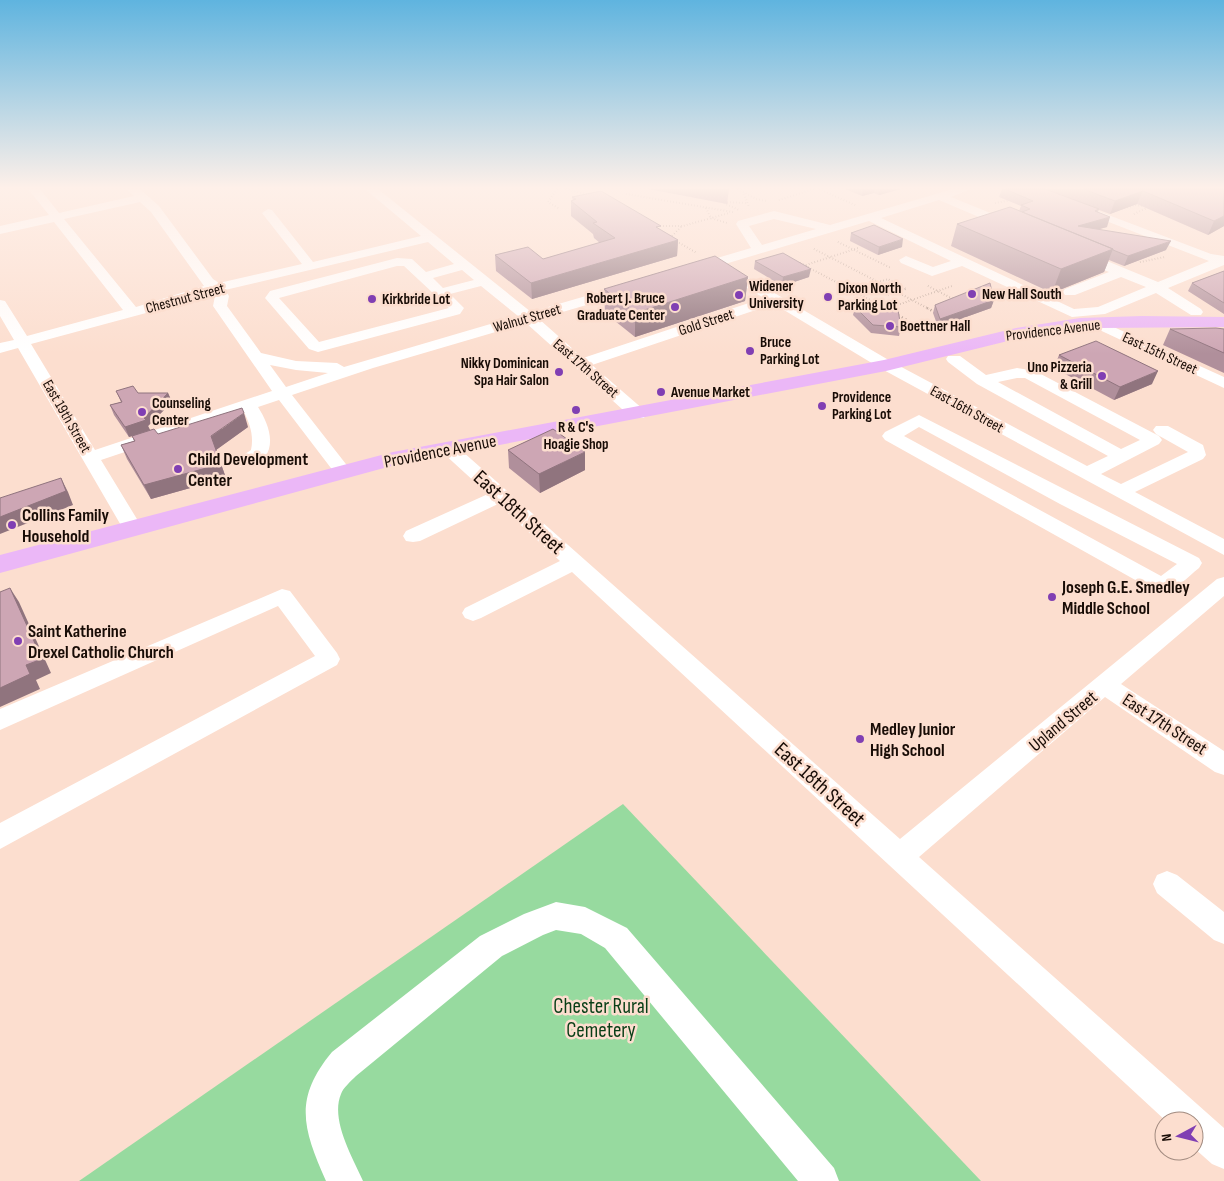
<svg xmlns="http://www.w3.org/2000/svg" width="1224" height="1181" font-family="'Sofia Sans Condensed',sans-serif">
<rect width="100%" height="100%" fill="#fcdecf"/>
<path fill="#97da9f" d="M 623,804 L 981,1181 L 79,1181 Z"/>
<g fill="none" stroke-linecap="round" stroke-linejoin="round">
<path stroke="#9f897d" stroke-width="2" stroke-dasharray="0.5 2.5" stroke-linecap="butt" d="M 557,189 L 548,202 L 558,208
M 566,189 L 590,195
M 738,189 L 756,199 L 767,201
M 819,189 L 857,206
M 626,194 L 733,212
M 744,194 L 749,207
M 779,200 L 814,189
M 724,202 L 747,203
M 724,203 L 739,210
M 995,203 L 1011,200
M 706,208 L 711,218 L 727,223
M 1124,208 L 1135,205 L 1145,206
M 1134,214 L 1149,207
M 657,226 L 683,226 L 729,213
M 670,238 L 682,226
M 674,240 L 697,253
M 838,242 L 891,268
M 814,249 L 878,282
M 1140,262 L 1165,257
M 800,263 L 887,309
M 806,265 L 858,248
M 869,285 L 888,279 L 906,289
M 869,286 L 887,295 L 906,289
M 928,286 L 953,299
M 897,292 L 929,309
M 886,309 L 952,286"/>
<path stroke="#9f897d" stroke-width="2.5" stroke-dasharray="1 3" stroke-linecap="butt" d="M 884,308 L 907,320
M 927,308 L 936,313
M 886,309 L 889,308
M 950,321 L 967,330"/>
<path fill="#fff" fill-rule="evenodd" d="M 28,189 L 40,189 L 59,213 L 134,196 L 127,189 L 140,189 L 159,206 L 213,279 L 219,283 L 302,264 L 262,213 L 268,209 L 272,210 L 313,262 L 421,236 L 365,189 L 378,189 L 531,312 L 627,284 L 637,284 L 639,287 L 637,290 L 539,319 L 583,358 L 764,298 L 718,271 L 717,267 L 695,273 L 688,269 L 690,266 L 751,248 L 736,224 L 738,221 L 774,211 L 830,225 L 953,189 L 971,189 L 951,197 L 1015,223 L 1017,226 L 1015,229 L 1007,229 L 939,200 L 881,218 L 1074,309 L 1098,307 L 1146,287 L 1121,277 L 1075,295 L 1065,295 L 1063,292 L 1065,289 L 1109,272 L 1075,258 L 1073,255 L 1075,252 L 1085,252 L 1158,282 L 1209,261 L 1024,189 L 1040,189 L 1211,254 L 1224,256 L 1224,265 L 1168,288 L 1201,309 L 1203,312 L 1201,315 L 1191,315 L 1156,293 L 1105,314 L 1072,317 L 962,266 L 932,276 L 901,263 L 899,260 L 906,256 L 933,267 L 951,261 L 869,221 L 725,264 L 892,362 L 1087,466 L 1108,456 L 977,384 L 948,362 L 946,359 L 948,356 L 960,356 L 986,375 L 1017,368 L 1035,371 L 1159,436 L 1162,440 L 1159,444 L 1101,474 L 1121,484 L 1188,452 L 1156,434 L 1153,430 L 1156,426 L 1168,426 L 1203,445 L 1206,455 L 1203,459 L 1135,492 L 1224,539 L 1224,555 L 880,368 L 774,304 L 592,365 L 644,410 L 646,414 L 644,418 L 632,418 L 526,323 L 373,368 L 292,395 L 349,468 L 352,472 L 349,476 L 337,476 L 279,400 L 258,407 C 267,421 276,442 265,457 C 255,462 247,469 236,466 L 233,462 L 251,450 C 254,436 250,424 244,412 L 101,460 L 143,529 L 140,534 L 133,535 L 126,534 L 18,348 L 0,353 L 0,343 L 14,340 L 0,316 L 0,300 L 5,301 L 27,336 L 123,310 L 54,222 L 0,234 L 0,226 L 49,215 ZM 140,202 L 151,212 L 204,286 L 136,307 L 64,219 ZM 774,219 L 816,229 L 762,245 L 749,226 ZM 428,242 L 454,264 L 426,272 L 412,259 L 397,258 L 270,291 L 265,298 L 309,349 L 318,352 L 460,314 L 464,308 L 450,294 L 481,286 L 518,316 L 344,367 L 337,363 L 296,361 L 261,353 L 227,306 L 229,296 L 225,290 ZM 397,266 L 404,266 L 449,308 L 319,342 L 279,298 ZM 462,270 L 474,280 L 443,288 L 433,278 ZM 212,293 L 215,296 L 213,306 L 272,391 L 95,450 L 31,344 L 172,306 ZM 270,365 L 296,370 L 328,373 L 286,387 ZM 1017,378 L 1025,378 L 1140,440 L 1121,449 L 998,382 Z
M 1096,319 L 1224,377 L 1224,388 L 1091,326 L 1089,323 Z
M 919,415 L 1199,558 L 1202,563 L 1199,568 C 1186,578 1172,596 1155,591 L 885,440 L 882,436 L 885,432 ZM 919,427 L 1060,504 L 1177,564 L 1161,576 L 904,436 Z
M 448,443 L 454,444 L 900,839 L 1217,579 L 1224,577 L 1224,596 L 1121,684 L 1224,751 L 1224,775 L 1215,772 L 1105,697 L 919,857 L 1224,1128 L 1224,1169 L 1212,1164 L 1194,1148 L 1194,1121 L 1166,1121 L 572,572 L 481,618 L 473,621 L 465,618 L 462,613 L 465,608 L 560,561 L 498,504 L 420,541 L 413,542 L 406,541 L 403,536 L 406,531 L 488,494 L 442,452 L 439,448 L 442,444 Z
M 282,589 L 290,591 L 337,653 L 340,659 L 337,665 L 0,849 L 0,823 L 315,656 L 278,606 L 0,730 L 0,709 Z
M 1167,871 L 1177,875 L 1224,912 L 1224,944 L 1214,940 L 1157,893 L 1153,884 L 1157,875 Z
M 556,902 L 585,907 L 627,928 L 834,1168 L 839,1181 L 798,1181 L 605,948 L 581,934 L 556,930 L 543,935 L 502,956 L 356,1076 C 351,1081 343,1088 341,1094 C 330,1120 353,1158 363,1181 L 326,1181 C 303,1129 293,1099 332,1052 L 480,936 L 524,914 Z"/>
<path fill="#ebb7f7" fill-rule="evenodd" d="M 1142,316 L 1224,317 L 1224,327 L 1101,328 L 1016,339 L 886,371 L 395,465 L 0,573 L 0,555 L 393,452 L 884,360 L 1016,328 L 1080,318 Z"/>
</g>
<path fill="#b08f9b" d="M 648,189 L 729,189 L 727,204 Z
M 845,189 L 901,189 L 879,195 L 874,193 L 862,196 Z
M 1002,189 L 1224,189 L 1224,226 L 1208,235 L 1137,204 L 1110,214 L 1086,205 L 1099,209 L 1098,212 L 1107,227 L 1098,229 L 1166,250 L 1124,266 L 1109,260 L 1104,272 L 1052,293 L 951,246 L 957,224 L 1019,211 L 1021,206 L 999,197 Z
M 572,197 L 661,230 L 678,240 L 677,256 L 532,299 L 496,271 L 495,255 L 543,259 L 600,243 L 594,238 L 593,234 L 571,216 L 571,201 L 573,201 Z
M 851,233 L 902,247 L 878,255 L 850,241 Z
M 755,261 L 809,277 L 782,286 L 754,269 Z
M 1224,271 L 1224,314 L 1188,291 L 1192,283 Z
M 748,277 L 745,301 L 635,337 L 605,313 L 604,289 Z
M 994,300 L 991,308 L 938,327 L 933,313 L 935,305 Z
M 855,307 L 901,327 L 899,336 L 871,333 L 853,315 Z
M 1170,329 L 1224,329 L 1224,373 L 1163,345 Z
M 1059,355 L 1152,384 L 1114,400 L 1054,368 Z
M 116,391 L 138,393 L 168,393 L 172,402 L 148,426 L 150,430 L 158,434 L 248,427 L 216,450 L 226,478 L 151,499 L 127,459 L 121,445 L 134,441 L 132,436 L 129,437 L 114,415 L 110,405 L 121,402 Z
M 508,450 L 585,470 L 540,493 L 509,468 Z"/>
<path fill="#90747e" d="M 863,189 L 875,189 L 874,193 L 862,196 Z
M 880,189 L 901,189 L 879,195 Z
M 1143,191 L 1137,204 L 1110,214 L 1115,201 Z
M 1224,216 L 1224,226 L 1208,235 L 1214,221 Z
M 1110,217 L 1107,227 L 1075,236 L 1078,226 Z
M 903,239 L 902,247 L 878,255 L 879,247 Z
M 678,240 L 677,256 L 532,299 L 531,283 Z
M 1171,241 L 1166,250 L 1124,266 L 1128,256 Z
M 1113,249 L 1104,272 L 1052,293 L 1061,269 Z
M 811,269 L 809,277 L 782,286 L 783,277 Z
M 748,277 L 745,301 L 635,337 L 635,313 Z
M 994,300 L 991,308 L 938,327 L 940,319 Z
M 1158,371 L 1152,384 L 1114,400 L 1120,387 Z
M 168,393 L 172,402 L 148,426 L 150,430 L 129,437 L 125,427 Z
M 244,413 L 248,427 L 216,450 L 226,478 L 151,499 L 144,485 Z
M 585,452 L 585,470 L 540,493 L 539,474 Z
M 61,478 L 68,492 L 73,505 L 0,534 L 0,517 Z
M 10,588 L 19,602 L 51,673 L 36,680 L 40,689 L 0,707 L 0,688 L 26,665 Z"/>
<path fill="#cda6b4" stroke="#90747e" d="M 1005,189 L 1045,189 L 1099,209 L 1095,211 L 1110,217 L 1078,226 L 1171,241 L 1128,256 L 1113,250 L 1113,249 L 1022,212 L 1030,209 L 1021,205 L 1033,201 Z
M 1083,189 L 1224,189 L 1224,216 L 1214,221 L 1143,191 L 1115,201 Z
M 601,191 L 661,226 L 656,227 L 678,240 L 531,283 L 495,255 L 528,247 L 543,259 L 615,238 L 593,223 L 597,222 L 571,201 L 576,199 L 572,197 Z
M 1010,207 L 1113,249 L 1061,269 L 957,224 Z
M 874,225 L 903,239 L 879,247 L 851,233 Z
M 783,253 L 811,269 L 783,277 L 755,261 Z
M 715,256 L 748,277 L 635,313 L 604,289 Z
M 1224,271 L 1224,303 L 1192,283 Z
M 990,283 L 994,300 L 940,319 L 935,305 Z
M 855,307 L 898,310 L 901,327 L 873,325 Z
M 1216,328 L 1224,329 L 1224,353 L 1170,329 Z
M 1096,341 L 1158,371 L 1120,387 L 1059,355 Z
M 133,386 L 138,393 L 168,393 L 144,418 L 146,420 L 125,427 L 110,405 L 122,402 L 116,391 Z
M 242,408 L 244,413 L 211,436 L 221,464 L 144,485 L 121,445 L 135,441 L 132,436 L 154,429 L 158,434 Z
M 553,429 L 585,452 L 539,474 L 508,450 Z
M 61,478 L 66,491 L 0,517 L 0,498 Z
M 10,588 L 42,659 L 26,665 L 30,674 L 0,688 L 0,592 Z"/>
<linearGradient id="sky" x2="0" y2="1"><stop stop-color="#5fb4df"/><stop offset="0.53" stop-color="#fef0e9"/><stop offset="1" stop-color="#fef0e9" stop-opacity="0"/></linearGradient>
<rect width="1224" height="354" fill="url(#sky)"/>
<g fill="#803fb3" stroke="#fcdecf" stroke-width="2">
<circle cx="972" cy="294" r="5"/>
<circle cx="739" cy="295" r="5"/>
<circle cx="828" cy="297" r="5"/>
<circle cx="372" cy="299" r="5"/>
<circle cx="675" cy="307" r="5"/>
<circle cx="890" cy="326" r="5"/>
<circle cx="750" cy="351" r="5"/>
<circle cx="559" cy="372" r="5"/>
<circle cx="1102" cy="376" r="5"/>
<circle cx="661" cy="392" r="5"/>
<circle cx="822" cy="406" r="5"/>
<circle cx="576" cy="410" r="5"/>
<circle cx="142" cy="412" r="5"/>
<circle cx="178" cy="469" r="5"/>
<circle cx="12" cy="525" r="5"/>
<circle cx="1052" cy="597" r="5"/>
<circle cx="18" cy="641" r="5"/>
<circle cx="860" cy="739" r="5"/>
</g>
<g text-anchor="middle" stroke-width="5" stroke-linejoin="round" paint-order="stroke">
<g font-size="15" font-weight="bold" fill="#180c06" stroke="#fcdecf" text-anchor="start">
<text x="749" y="291">Widener<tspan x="749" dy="17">University</tspan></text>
<text x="838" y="293">Dixon North<tspan x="838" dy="17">Parking Lot</tspan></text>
<text x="982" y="299">New Hall South</text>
<text x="665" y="303" text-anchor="end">Robert J. Bruce<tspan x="665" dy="17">Graduate Center</tspan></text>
<text x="382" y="304">Kirkbride Lot</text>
<text x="900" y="331">Boettner Hall</text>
<text x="760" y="347">Bruce<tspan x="760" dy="17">Parking Lot</tspan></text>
<text x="549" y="368" text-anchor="end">Nikky Dominican<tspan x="549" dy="17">Spa Hair Salon</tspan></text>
<text x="1092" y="372" text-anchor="end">Uno Pizzeria<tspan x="1092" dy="17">&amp; Grill</tspan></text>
<text x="671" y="397">Avenue Market</text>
<text x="832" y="402">Providence<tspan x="832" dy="17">Parking Lot</tspan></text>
<text x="152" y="408">Counseling<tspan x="152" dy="17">Center</tspan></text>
<text x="576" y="432" text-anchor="middle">R &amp; C's<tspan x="576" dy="17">Hoagie Shop</tspan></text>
</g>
<g font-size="15" fill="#180c06" stroke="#fcdecf">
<text transform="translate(185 298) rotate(-15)" y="5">Chestnut Street</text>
<text transform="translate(527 318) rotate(-16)" y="5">Walnut Street</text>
<text transform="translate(706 322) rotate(-18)" y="5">Gold Street</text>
<text transform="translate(1053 330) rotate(-7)" y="5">Providence Avenue</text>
<text transform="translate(1160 353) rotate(25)" y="5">East 15th Street</text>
<text transform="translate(586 368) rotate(41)" y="5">East 17th Street</text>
<text transform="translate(967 409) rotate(29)" y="5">East 16th Street</text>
<text transform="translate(67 416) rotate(60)" y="5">East 19th Street</text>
</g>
<g font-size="18" fill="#180c06" stroke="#fcdecf">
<text transform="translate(440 451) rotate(-11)" y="6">Providence Avenue</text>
<text transform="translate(1063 721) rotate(-40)" y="6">Upland Street</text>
<text transform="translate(1165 724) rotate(33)" y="6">East 17th Street</text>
</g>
<g font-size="18" font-weight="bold" fill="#180c06" stroke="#fcdecf" text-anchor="start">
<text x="188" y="465">Child Development<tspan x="188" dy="21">Center</tspan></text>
<text x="22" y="521">Collins Family<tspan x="22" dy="21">Household</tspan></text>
<text x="1062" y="593">Joseph G.E. Smedley<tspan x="1062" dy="21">Middle School</tspan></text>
<text x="28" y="637">Saint Katherine<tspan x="28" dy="21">Drexel Catholic Church</tspan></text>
<text x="870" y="735">Medley Junior<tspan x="870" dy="21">High School</tspan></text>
</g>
<g font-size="21" fill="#180c06" stroke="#fcdecf">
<text transform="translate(519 512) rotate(42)" y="7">East 18th Street</text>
<text transform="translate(820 784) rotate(42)" y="7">East 18th Street</text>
</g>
<g font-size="21" fill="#093f17" stroke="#fcdecf">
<text x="601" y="1013">Chester Rural<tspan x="601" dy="24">Cemetery</tspan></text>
</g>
</g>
<g transform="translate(1179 1136) rotate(263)"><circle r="24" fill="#fcdecf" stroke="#a18a7f"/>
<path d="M0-4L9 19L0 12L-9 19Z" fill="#803fb3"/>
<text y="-8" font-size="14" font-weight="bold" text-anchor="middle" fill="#180c06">N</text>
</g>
</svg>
